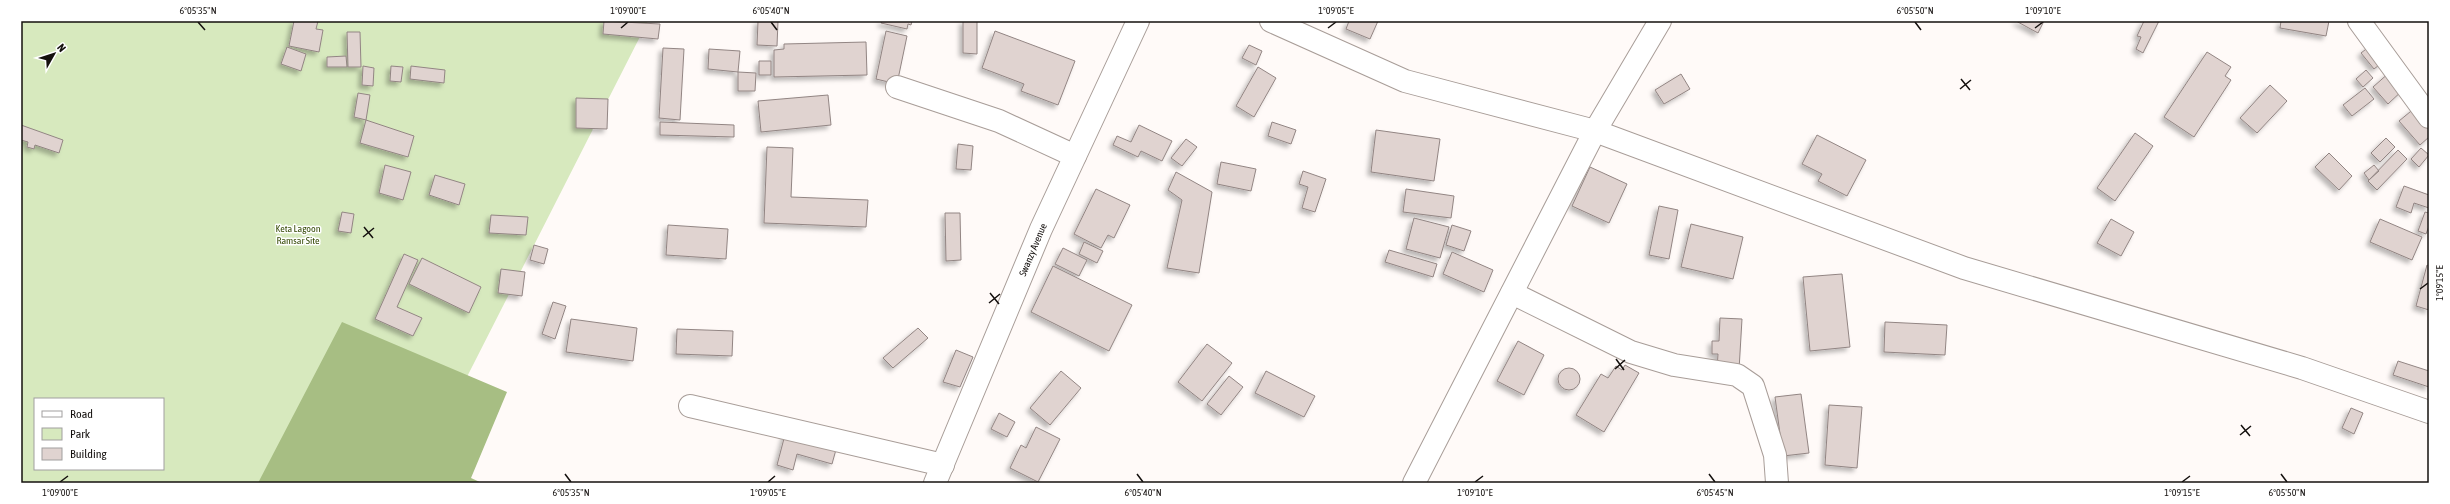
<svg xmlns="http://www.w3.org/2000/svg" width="2450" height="504" font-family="'Asap Condensed',sans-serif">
<defs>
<filter id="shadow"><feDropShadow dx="-3.5" dy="3.5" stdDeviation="2" flood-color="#0004"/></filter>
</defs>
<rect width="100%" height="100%" fill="#fffaf8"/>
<path fill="#d7e9be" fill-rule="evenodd" d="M 21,21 L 648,21 L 413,483 L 21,483 ZM 35,399 L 163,399 L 163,469 L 35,469 Z"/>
<path fill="#a7be83" d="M 342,322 L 507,392 L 471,478 L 482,483 L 258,483 Z"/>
<path fill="#e0d3d0" stroke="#928583" filter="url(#shadow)" d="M 294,21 L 318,21 L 316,29 L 323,30 L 319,52 L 289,46 Z
M 604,21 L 660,24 L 658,39 L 603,34 Z
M 758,21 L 778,21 L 777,46 L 757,45 Z
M 882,21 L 912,21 L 911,25 L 908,24 L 907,29 L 881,23 Z
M 963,21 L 977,21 L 977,54 L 963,53 Z
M 1349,21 L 1378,21 L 1370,39 L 1346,29 Z
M 2016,21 L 2044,21 L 2038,33 Z
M 2144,21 L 2159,21 L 2143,53 L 2136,49 L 2141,37 L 2137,36 Z
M 2281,21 L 2329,21 L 2326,36 L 2280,28 Z
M 886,31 L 907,36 L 897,84 L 876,79 Z
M 995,31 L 1075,61 L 1058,105 L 1021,91 L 1024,84 L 982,68 Z
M 347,32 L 360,32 L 361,67 L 348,67 Z
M 866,42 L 867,75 L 774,77 L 774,50 L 784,49 L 784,44 Z
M 1249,45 L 1262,51 L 1256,65 L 1242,58 Z
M 2370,46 L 2383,62 L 2374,69 L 2361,53 Z
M 287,47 L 306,54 L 301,71 L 281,64 Z
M 663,48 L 684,49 L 680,120 L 659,118 Z
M 709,49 L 740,51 L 738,72 L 708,69 Z
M 2207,52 L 2231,67 L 2225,76 L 2231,80 L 2194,137 L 2164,117 Z
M 346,56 L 347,67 L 327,67 L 327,57 Z
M 759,61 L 771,61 L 771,75 L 759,75 Z
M 363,66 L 374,68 L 373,86 L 362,85 Z
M 391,66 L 403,67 L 401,82 L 390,81 Z
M 411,66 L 445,70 L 444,83 L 410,79 Z
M 1258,67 L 1276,78 L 1254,117 L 1236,106 Z
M 2366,70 L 2373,78 L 2363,87 L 2356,79 Z
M 738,72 L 756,73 L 755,91 L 738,91 Z
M 2390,72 L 2405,88 L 2388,104 L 2373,87 Z
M 1681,74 L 1690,89 L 1664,104 L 1655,90 Z
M 2270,85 L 2287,101 L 2257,133 L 2240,118 Z
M 2365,88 L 2374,99 L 2352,116 L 2343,105 Z
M 358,93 L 370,95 L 366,120 L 354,117 Z
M 828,95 L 831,125 L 761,132 L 758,101 Z
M 576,98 L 608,99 L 607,129 L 576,128 Z
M 2416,107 L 2429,122 L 2429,137 L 2420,145 L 2399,121 Z
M 366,120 L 414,136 L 408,157 L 360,143 Z
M 660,122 L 734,125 L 734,137 L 660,135 Z
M 1272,122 L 1296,130 L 1291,144 L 1268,136 Z
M 21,125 L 63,140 L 59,153 L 35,145 L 34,149 L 27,147 L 28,142 L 21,140 Z
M 1139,125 L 1172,141 L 1162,161 L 1141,151 L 1138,157 L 1113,145 L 1117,136 L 1131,142 Z
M 1376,130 L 1440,139 L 1434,181 L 1371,172 Z
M 2135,133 L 2153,146 L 2115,201 L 2097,188 Z
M 1817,135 L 1866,160 L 1847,196 L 1818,181 L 1822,174 L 1802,164 Z
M 2386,138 L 2395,147 L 2380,162 L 2371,153 Z
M 1186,139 L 1197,147 L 1182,166 L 1171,158 Z
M 958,144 L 973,146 L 971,170 L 956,169 Z
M 767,147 L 793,148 L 791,197 L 868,200 L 866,227 L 764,223 Z
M 2421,148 L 2429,155 L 2419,167 L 2411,159 Z
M 2398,150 L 2407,159 L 2377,190 L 2368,181 Z
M 2329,153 L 2352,176 L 2339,190 L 2315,167 Z
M 1221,162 L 1256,169 L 1251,191 L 1217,184 Z
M 385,165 L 411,172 L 403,200 L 379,193 Z
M 2374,165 L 2379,171 L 2369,180 L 2364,173 Z
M 1590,167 L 1627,184 L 1609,223 L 1572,206 Z
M 1303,171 L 1326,179 L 1315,212 L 1302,208 L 1308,187 L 1299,184 Z
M 1176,172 L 1212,192 L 1199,273 L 1167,268 L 1182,200 L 1168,190 Z
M 435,175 L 465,184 L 459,205 L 429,195 Z
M 2404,186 L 2429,195 L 2429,208 L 2414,203 L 2411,213 L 2396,207 Z
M 1096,189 L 1130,205 L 1114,238 L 1108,235 L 1101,248 L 1074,234 Z
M 1406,189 L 1454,196 L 1451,218 L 1403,212 Z
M 1659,206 L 1678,210 L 1669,259 L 1649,255 Z
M 342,212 L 354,214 L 351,233 L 338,231 Z
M 2425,212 L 2429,213 L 2429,226 L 2426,234 L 2418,231 Z
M 945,213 L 960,213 L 961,260 L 946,261 Z
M 491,215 L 528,217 L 526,235 L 489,233 Z
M 1414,218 L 1449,227 L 1440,258 L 1406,249 Z
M 2111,219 L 2134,232 L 2121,256 L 2097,243 Z
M 2380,219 L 2422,237 L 2412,260 L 2370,242 Z
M 1691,224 L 1743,237 L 1733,279 L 1681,267 Z
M 668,225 L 728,229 L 726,259 L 666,255 Z
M 1452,225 L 1471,231 L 1464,251 L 1446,245 Z
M 1084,242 L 1103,251 L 1097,263 L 1079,254 Z
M 534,245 L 548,249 L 544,264 L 530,260 Z
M 1063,248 L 1087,260 L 1079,276 L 1055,264 Z
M 1389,250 L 1437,264 L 1433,277 L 1385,262 Z
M 1452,252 L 1493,270 L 1484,292 L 1443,274 Z
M 404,254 L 418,260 L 397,307 L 422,318 L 413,336 L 375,319 Z
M 422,258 L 481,287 L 469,313 L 409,284 Z
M 2427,265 L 2429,266 L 2429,310 L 2416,306 Z
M 1053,266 L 1132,305 L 1109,351 L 1031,312 Z
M 501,269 L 525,272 L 522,296 L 498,293 Z
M 1842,274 L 1850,347 L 1810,351 L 1803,277 Z
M 553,302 L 566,306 L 555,339 L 542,334 Z
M 1720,318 L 1742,319 L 1739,370 L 1717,369 L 1718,354 L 1712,354 L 1712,341 L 1719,341 Z
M 571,319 L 637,328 L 633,361 L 566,352 Z
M 1885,322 L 1947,325 L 1945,355 L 1884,352 Z
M 918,328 L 928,338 L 893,368 L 883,358 Z
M 677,329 L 733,331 L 732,356 L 676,354 Z
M 1518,341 L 1544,355 L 1524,395 L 1497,381 Z
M 1207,344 L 1232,363 L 1202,401 L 1178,382 Z
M 956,350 L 973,357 L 960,387 L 943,382 Z
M 2398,361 L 2429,371 L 2429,387 L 2393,375 Z
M 1625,365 L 1639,373 L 1604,432 L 1576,415 L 1601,374 L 1608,378 L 1616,366 L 1622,370 Z
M1558 379a11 11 0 1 1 22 0a11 11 0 1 1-22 0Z
M 1061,371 L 1081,388 L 1050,425 L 1030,408 Z
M 1266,371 L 1315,396 L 1304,417 L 1255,393 Z
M 1229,376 L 1243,387 L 1221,415 L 1207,404 Z
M 1801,394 L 1809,453 L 1783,456 L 1775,397 Z
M 1829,405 L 1862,407 L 1857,468 L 1825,465 Z
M 2351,408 L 2363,413 L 2354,434 L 2342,428 Z
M 999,413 L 1015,422 L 1007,437 L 991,429 Z
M 1036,427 L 1060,439 L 1038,482 L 1010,468 L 1021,445 L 1026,448 Z
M 786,431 L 837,446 L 832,464 L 797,454 L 793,470 L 777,465 Z"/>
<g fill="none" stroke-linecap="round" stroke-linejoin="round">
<g stroke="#a89d98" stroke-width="24">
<g id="street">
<path d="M 1271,21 L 1405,81 L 1595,131 L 1964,268 L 2302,368 L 2429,412"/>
<path d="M 2359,21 L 2429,117"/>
<path d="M 897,87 L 999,121 L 1075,156"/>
<path d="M 1512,293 L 1631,352 L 1674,365 L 1737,375 L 1753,386 L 1775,455 L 1777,483"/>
<path d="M 690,406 L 943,465"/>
<path id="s1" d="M 935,483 L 1041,229 L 1138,21"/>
<path d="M 1414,483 L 1595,131 L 1660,21"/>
</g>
</g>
<use href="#street" stroke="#fff" stroke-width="22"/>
</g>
<path fill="none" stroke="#14100e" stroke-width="1.5" d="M 198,22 L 205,30M 771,22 L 777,30M 1915,22 L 1921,30M 621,28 L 628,22M 1328,28 L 1336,22M 2035,28 L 2043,22M 1961,79 L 1970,90M 1960,89 L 1971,80M 364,227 L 373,238M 363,237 L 374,228M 2420,289 L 2428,283M 990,293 L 999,304M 989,303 L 1000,294M 1616,359 L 1624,370M 1615,369 L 1625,360M 2241,425 L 2250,436M 2240,435 L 2251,426M 565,474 L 571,482M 1137,474 L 1143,482M 1709,474 L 1715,482M 2281,474 L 2287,482M 60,482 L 68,476M 768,482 L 775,476M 1475,482 L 1483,476M 2182,482 L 2190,476"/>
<g text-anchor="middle" stroke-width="3" stroke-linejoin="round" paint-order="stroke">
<g font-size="10" fill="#374b08" stroke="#fff">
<text x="298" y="232">Keta Lagoon<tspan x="298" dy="12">Ramsar Site</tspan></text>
</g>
<g font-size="10" fill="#14100e" stroke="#fff">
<text dy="4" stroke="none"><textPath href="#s1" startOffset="253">Swanzy Avenue</textPath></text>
</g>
</g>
<rect width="2450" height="504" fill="none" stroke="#ffffff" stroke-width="44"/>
<rect x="34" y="398" width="130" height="72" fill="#ffffff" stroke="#a19f9f"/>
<rect x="42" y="411" width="20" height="6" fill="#ffffff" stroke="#a19f9f"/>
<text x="70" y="418" font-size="12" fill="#14100e">Road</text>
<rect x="42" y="428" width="20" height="12" fill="#d7e9be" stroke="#a19f9f"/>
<text x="70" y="438" font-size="12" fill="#14100e">Park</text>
<rect x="42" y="448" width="20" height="12" fill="#e0d3d0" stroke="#a19f9f"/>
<text x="70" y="458" font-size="12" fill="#14100e">Building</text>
<g transform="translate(54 54) rotate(51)" stroke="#ffffff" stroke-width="3" paint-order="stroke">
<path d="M0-3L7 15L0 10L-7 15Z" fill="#14100e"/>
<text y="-6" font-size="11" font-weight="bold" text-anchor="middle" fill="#14100e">N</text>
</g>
<rect x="22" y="22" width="2406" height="460" fill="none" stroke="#14100e" stroke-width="1.5"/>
<g font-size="10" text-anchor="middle" fill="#14100e">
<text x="198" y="14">6°05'35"N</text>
<text x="628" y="14">1°09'00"E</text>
<text x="771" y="14">6°05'40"N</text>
<text x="1336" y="14">1°09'05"E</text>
<text x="1915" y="14">6°05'50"N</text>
<text x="2043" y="14">1°09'10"E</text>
<text transform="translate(2439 283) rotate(-90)" y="4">1°09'15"E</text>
<text x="60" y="496">1°09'00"E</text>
<text x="571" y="496">6°05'35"N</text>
<text x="768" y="496">1°09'05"E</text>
<text x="1143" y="496">6°05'40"N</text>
<text x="1475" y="496">1°09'10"E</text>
<text x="1715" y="496">6°05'45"N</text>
<text x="2182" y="496">1°09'15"E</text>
<text x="2287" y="496">6°05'50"N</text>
</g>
</svg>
